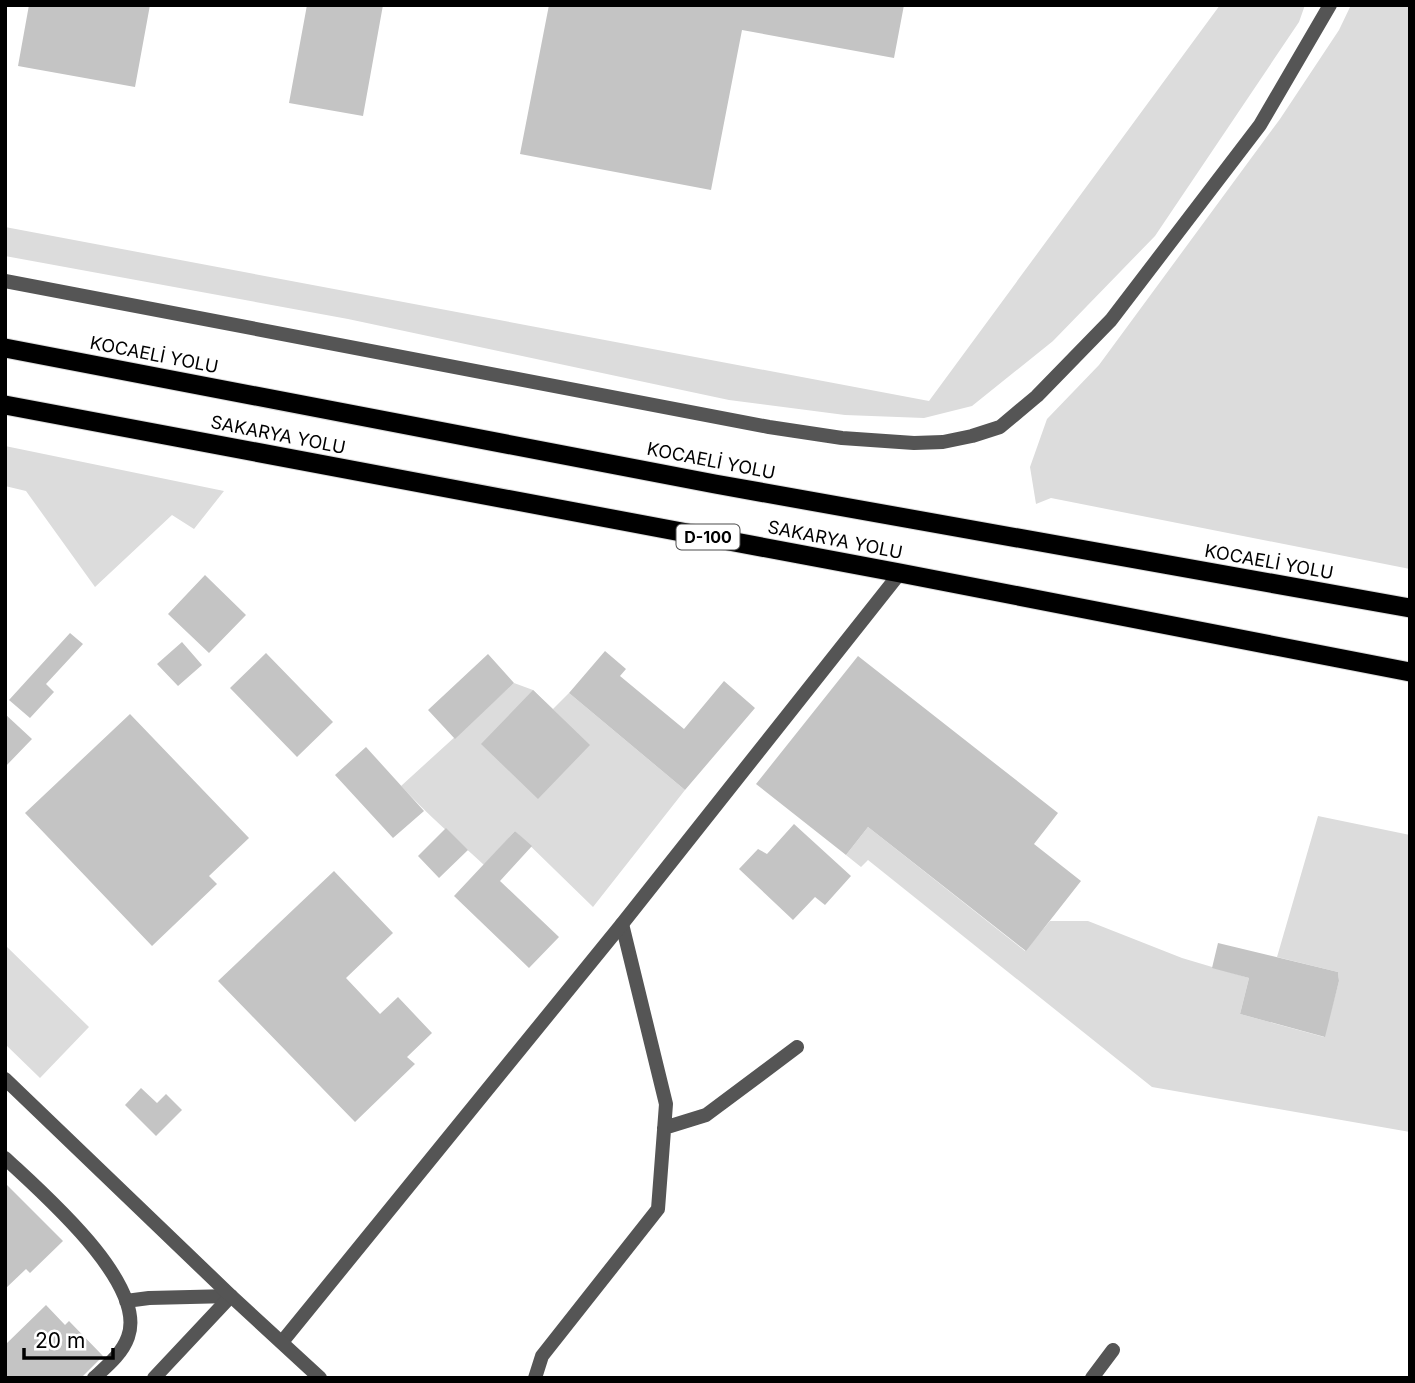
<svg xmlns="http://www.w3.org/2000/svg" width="1415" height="1383" font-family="Inter,sans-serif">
<rect width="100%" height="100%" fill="#fff"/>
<path fill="#dcdcdc" d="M 1220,5 L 1305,5 L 1299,22 L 1155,236 L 1053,341 L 972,406 L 924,418 L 845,415 L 729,400 L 348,319 L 5,256 L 5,227 L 929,401 Z
M 1351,5 L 1410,5 L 1410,569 L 1051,498 L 1036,504 L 1030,467 L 1047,419 L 1099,365 L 1280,119 L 1339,30 Z
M 5,446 L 224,491 L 194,529 L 172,515 L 95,587 L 26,491 L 5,486 Z
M 514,683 L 533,690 L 553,709 L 569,693 L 685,790 L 593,907 L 515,831 L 484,865 C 456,839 427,814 401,786 Z
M 1318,816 L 1410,835 L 1410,1132 L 1152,1087 L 868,860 L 861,867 L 846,855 L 868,827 L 1025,951 L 1050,921 L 1088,921 L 1182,958 L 1249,978 L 1240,1014 L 1324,1037 L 1339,981 L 1338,972 L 1277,957 Z
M 5,945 L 89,1027 L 40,1078 L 5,1044 Z"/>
<path fill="#c4c4c4" d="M 29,5 L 150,5 L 135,87 L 18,66 Z
M 307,5 L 383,5 L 363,116 L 289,103 Z
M 549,5 L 904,5 L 894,58 L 742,30 L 711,190 L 520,154 Z
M 205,575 L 246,615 L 209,653 L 168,614 Z
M 70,633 L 83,644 L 46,684 L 54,692 L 30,718 L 9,700 Z
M 182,642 L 202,665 L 178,686 L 157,664 Z
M 605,651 L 626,669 L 620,676 L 684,729 L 724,681 L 755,708 L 685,790 L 569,693 Z
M 266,653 L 333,722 L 297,757 L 230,688 Z
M 488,654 L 514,683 L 455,739 L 428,710 Z
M 858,656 L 1058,813 L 1034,844 L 1081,881 L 1026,951 L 868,827 L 846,855 L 756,784 Z
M 533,690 L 590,745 L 538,799 L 481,744 Z
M 5,714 L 32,739 L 5,767 Z
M 130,714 L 249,838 L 209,876 L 217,884 L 152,946 L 25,813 Z
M 366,747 L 424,811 L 393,838 L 335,775 Z
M 794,824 L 851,876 L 825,905 L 815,897 L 793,920 L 739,869 L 758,849 L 767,854 Z
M 446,828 L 468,850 L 439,878 L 418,856 Z
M 515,831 L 532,846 L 500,881 L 559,937 L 529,968 L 454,896 Z
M 334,871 L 393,933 L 346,978 L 380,1014 L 398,997 L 432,1033 L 407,1057 L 415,1064 L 355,1122 L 218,981 Z
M 1218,943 L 1338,972 L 1339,981 L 1325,1037 L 1240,1014 L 1249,978 L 1212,968 Z
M 141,1088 L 157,1103 L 166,1094 L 182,1110 L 156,1136 L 125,1105 Z
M 5,1183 L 63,1241 L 30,1273 L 26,1269 L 5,1289 Z
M 46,1305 L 65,1325 L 69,1321 L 103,1356 L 81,1378 L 5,1378 L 5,1345 Z"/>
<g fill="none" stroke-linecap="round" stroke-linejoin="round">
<g stroke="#dbdbdb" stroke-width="21">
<path id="trunk" d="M 5,348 L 715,484 L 1410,608
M 5,405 L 900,573 L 1410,672"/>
</g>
<path stroke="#555" stroke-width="14" d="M 664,1128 L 706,1115 L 797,1047
M 5,1158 C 40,1191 148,1283 128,1337 C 122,1354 107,1366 94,1378
M 126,1301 L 149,1298 L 231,1296
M 535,1378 L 542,1356 L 658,1209 L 666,1104 L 622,924
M 1092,1378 L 1113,1350"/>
<path stroke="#555" stroke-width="14" d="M 5,281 L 769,427 L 842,438 L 914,443 L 943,442 L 972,436 L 1000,427 L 1037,396 L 1111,320 L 1260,125 L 1330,5
M 282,1342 L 622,924 L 900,573
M 154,1378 L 231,1296"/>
<path stroke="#555" stroke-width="14" d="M 5,1079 L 231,1296 L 320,1378"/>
<use href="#trunk" stroke="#000" stroke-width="19"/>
</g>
<g text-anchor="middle" stroke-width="5" stroke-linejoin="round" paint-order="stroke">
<rect fill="#fff" stroke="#4c4c4c" stroke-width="2" x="676.5" y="524.5" width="63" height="25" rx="5"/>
<g font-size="16" font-weight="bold" fill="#000">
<text x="708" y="543">D-100</text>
</g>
<g font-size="18" fill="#000" stroke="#fff">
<text transform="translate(154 355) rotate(11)" y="6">KOCAELİ YOLU</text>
<text transform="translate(278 435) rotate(11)" y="6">SAKARYA YOLU</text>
<text transform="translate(711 461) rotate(11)" y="6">KOCAELİ YOLU</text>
<text transform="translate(835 540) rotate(11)" y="6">SAKARYA YOLU</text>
<text transform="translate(1269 562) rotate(10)" y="6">KOCAELİ YOLU</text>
</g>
</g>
<rect width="1415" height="1383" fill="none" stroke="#000000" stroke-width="14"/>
<path d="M24 1348v10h89v-10" fill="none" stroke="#000000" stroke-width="3.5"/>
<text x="35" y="1348" font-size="21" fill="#000000" stroke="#ffffff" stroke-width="5" paint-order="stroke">20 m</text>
</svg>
